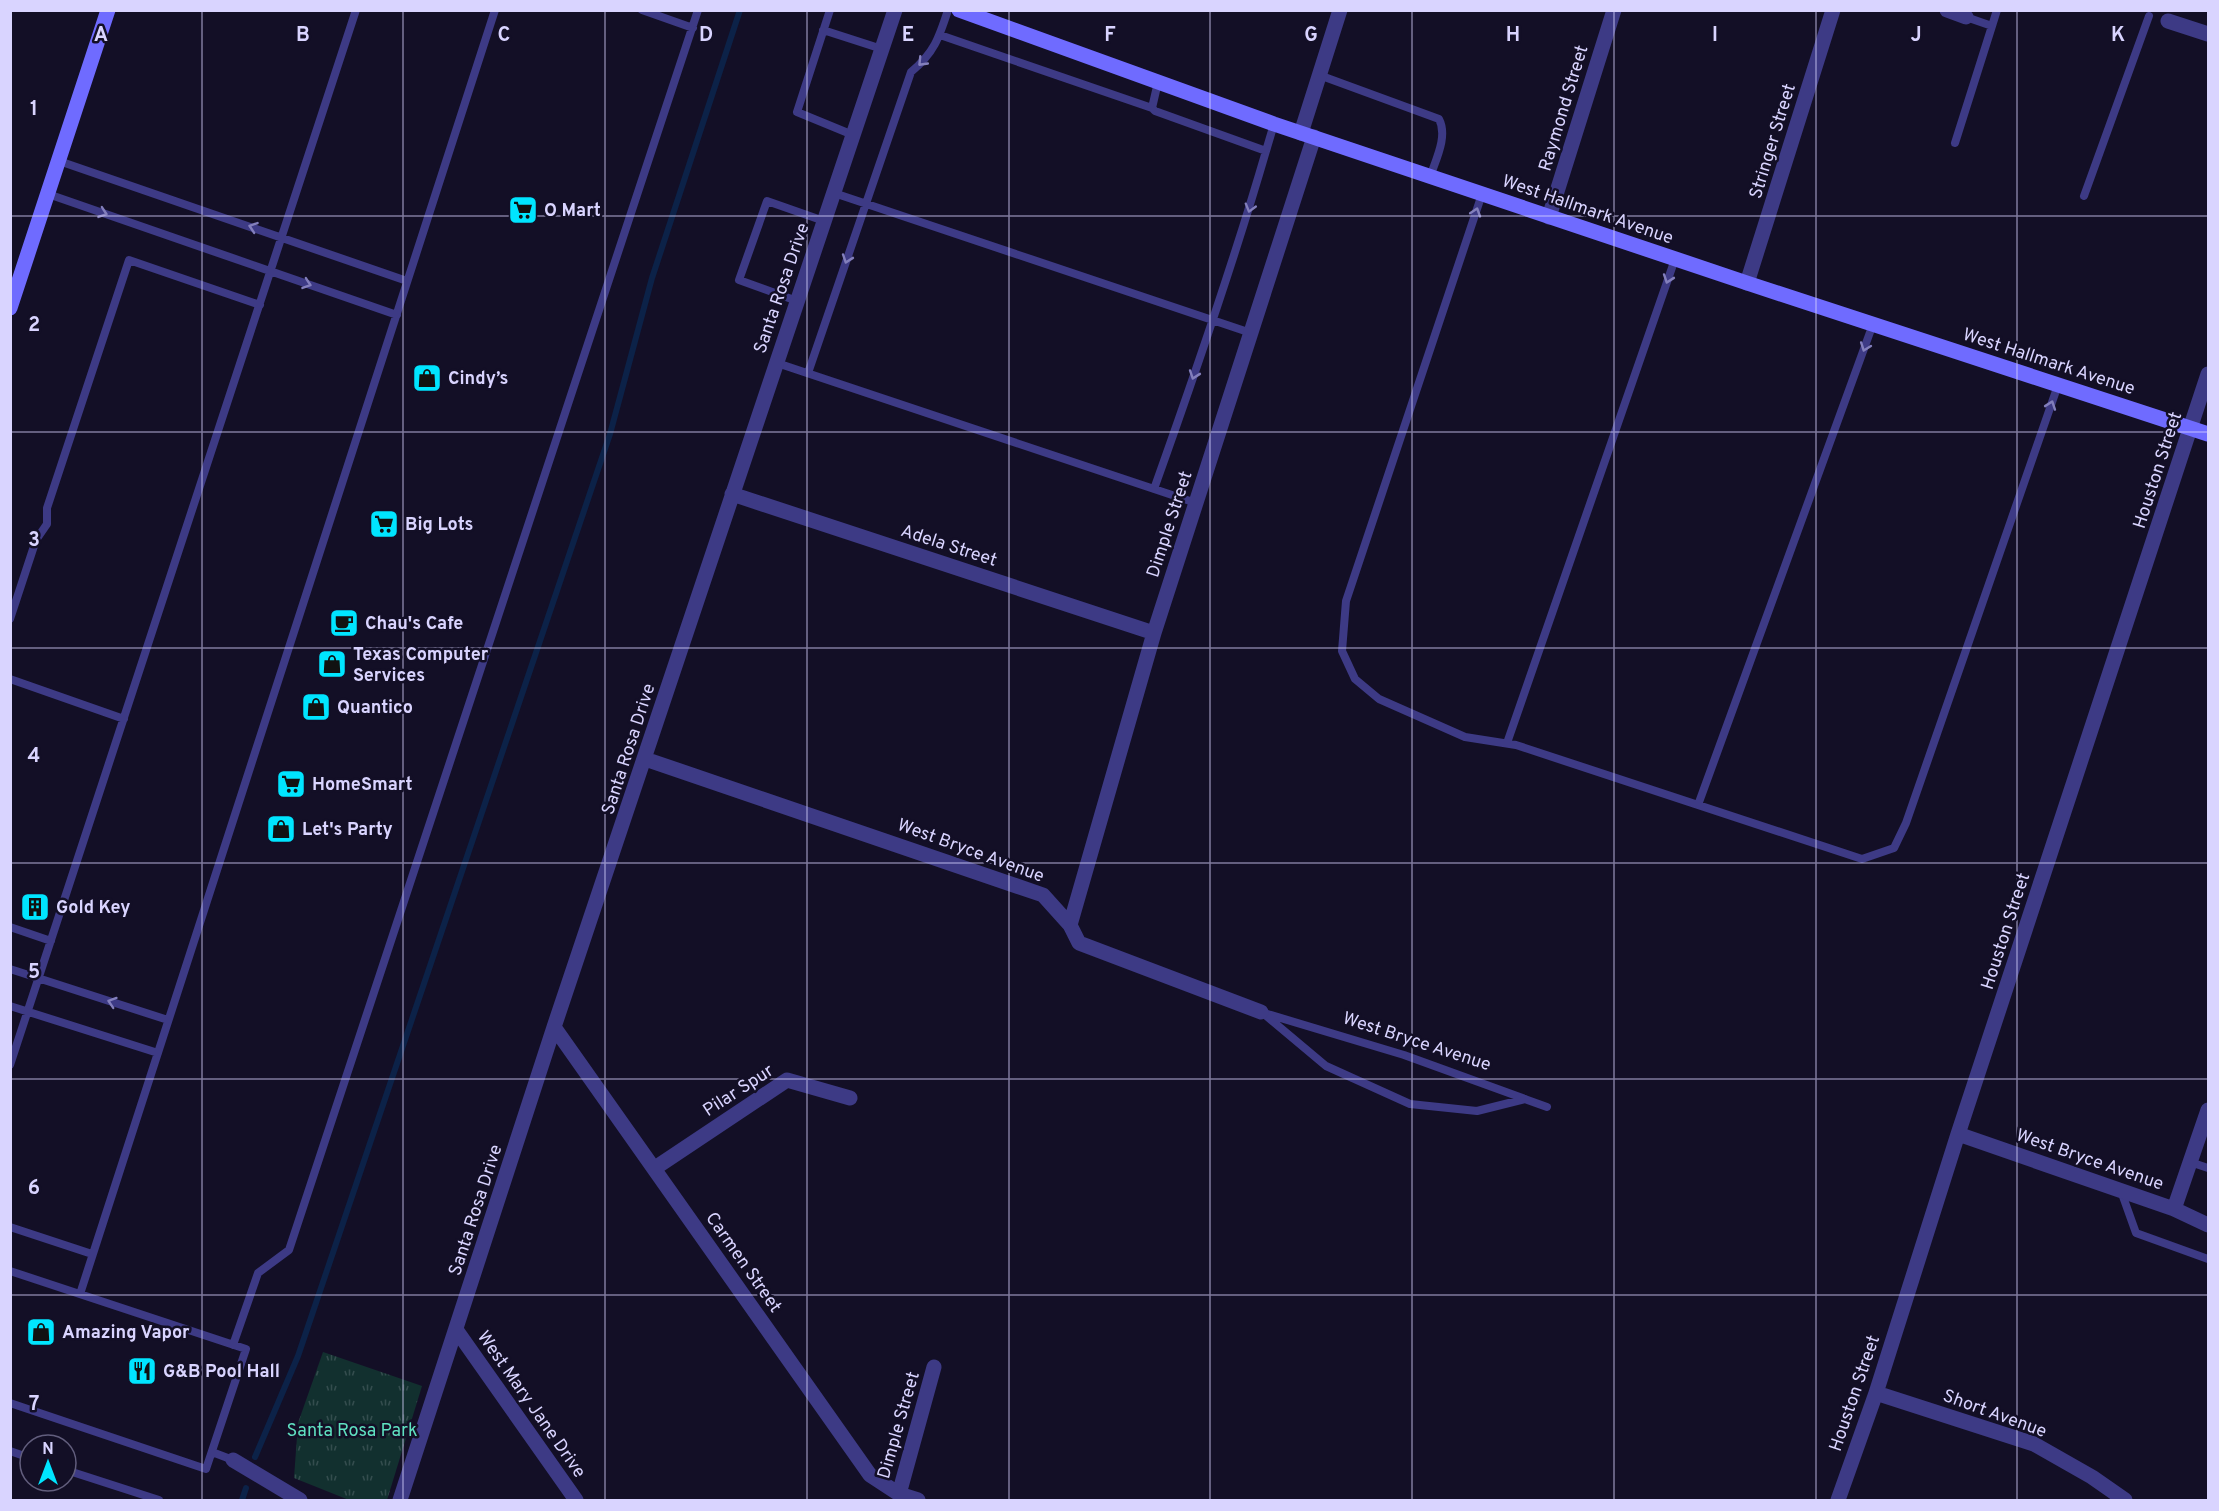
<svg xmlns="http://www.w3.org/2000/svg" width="2219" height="1511" font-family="Overpass,sans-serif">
<defs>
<pattern id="park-tufts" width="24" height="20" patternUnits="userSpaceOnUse" patternTransform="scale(1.5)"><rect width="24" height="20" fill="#12302f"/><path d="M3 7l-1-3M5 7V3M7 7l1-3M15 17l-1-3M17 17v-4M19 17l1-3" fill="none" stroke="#344d4e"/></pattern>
</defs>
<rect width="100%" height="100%" fill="#130f26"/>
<path fill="url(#park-tufts)" d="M 323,1352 L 422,1386 L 387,1500 L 349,1500 L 294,1478 L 298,1423 Z"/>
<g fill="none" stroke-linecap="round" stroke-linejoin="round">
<path stroke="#0c2248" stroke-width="6" d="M 255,1457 L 298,1356 L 610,434 L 652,278 L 740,10
M 242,1500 L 246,1488"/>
<path stroke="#3d3a85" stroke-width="8" d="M 642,10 L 693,28
M 830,10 L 797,112 L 853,135
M 1966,17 L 1992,26 L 1997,10
M 823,30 L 882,49
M 940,35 L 1152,108
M 1319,75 L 1439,119 C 1448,136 1436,159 1430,177
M 1158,82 L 1152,108 L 1155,111 L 1266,151 L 1274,124
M 1955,143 L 1992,26
M 59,161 L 407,281
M 834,193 L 1251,333
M 48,194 L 397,315
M 1482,194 L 1346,601 L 1342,651 L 1355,679 L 1379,699 L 1465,737 L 1516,745 L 1862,859 L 1894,848 L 1906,823 L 2058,385
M 2084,196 L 2149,16
M 797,301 L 739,280 L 767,201 L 824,221
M 777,363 L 1196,503
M 808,373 L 911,72 C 934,53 939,38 948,10
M 1154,489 C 1194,377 1233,265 1266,151
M 10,619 L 36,540 L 47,524 L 47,508 L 129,260 L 260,305
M 10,679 L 124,719
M 1507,743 L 1675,259
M 1698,805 L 1873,324
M 10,927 L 51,941
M 10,969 L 168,1020
M 10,1006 L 158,1053
M 1261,1012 L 1404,1055 L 1547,1107
M 1264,1014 L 1326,1066 L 1410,1104 L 1477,1111 L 1525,1099
M 10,1065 L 356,10
M 2190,1162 L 2208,1168
M 2121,1191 L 2136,1233 L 2208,1259
M 10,1227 L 92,1254
M 10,1271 L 246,1349 L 206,1469 L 10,1403
M 80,1294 L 495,10
M 233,1345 L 258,1273 L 289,1250 L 698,10
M 10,1451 L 30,1458
M 212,1452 L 233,1460
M 66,1470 L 159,1500"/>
<path stroke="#3d3a85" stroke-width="15" d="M 1947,10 L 1966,17
M 2168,21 L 2208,34
M 1301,133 L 1340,10
M 1549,217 L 1614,10
M 1747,283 L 1833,10
M 732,494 L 1154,633
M 645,759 L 1043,895 L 1070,925 L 1079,943 L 1261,1012
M 1070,925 L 1154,633 L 1314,137
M 554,1027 L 870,1475 L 899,1494 L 918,1500
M 1958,1134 L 2174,1209 L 2208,1225
M 655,1168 L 787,1080 L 850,1098
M 2174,1209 L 2208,1110
M 457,1331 L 576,1500
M 1876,1393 L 2034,1444 L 2092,1477 L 2125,1500
M 233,1460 L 300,1500
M 899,1494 L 934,1367
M 400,1500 L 554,1027 L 895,10
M 1838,1500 L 1876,1393 L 1958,1134 L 2208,374"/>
<path stroke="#6f6bff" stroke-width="15" d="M 959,10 L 1274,124 L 1747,283 L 2208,434
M 10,308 L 108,10"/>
</g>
<defs><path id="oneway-chevron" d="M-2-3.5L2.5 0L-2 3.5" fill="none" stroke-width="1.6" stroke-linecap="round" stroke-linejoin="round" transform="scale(1.5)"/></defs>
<g stroke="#837fbc">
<use href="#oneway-chevron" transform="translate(922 62) rotate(134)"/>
<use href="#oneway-chevron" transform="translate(1250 208) rotate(106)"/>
<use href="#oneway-chevron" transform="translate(1476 212) rotate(-72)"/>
<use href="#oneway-chevron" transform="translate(103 213) rotate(19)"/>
<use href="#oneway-chevron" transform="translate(253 227) rotate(-161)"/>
<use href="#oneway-chevron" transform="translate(847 259) rotate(109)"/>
<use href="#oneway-chevron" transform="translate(1668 279) rotate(109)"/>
<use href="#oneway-chevron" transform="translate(307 284) rotate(19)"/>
<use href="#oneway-chevron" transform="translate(1865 347) rotate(110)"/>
<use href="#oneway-chevron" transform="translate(1194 375) rotate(109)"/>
<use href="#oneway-chevron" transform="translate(2051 405) rotate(-71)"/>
<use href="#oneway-chevron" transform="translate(112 1002) rotate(-162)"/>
</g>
<path fill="none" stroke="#d9d4ff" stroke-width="1.5" stroke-opacity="0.55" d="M 202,10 L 202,1500M 403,10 L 403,1500M 605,10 L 605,1500M 807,10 L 807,1500M 1009,10 L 1009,1500M 1210,10 L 1210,1500M 1412,10 L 1412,1500M 1614,10 L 1614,1500M 1816,10 L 1816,1500M 2017,10 L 2017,1500M 10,216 L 2208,216M 10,432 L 2208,432M 10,648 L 2208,648M 10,863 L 2208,863M 10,1079 L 2208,1079M 10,1295 L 2208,1295"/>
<defs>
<g id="supermarket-square" transform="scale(1.5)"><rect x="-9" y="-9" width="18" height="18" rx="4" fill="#00e5ff" stroke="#130f26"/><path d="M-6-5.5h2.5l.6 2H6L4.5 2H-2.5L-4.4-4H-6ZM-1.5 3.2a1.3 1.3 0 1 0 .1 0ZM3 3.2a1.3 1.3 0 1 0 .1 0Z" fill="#111"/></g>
<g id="shop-square" transform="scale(1.5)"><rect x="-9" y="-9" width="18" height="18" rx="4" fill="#00e5ff" stroke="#130f26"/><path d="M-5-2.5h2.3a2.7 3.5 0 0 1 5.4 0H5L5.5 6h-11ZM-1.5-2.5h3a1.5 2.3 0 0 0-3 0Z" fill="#111"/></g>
<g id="cafe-square" transform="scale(1.5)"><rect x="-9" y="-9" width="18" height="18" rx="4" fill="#00e5ff" stroke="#130f26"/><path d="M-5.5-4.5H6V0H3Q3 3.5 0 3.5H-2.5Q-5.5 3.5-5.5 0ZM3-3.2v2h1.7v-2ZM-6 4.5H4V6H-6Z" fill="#111"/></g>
<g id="building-square" transform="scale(1.5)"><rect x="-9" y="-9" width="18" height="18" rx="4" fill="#00e5ff" stroke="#130f26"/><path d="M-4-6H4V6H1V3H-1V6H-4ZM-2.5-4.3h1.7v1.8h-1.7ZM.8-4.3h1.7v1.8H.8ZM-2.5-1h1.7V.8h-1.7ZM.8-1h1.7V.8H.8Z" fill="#111"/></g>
<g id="restaurant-square" transform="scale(1.5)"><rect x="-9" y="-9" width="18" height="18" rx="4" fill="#00e5ff" stroke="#130f26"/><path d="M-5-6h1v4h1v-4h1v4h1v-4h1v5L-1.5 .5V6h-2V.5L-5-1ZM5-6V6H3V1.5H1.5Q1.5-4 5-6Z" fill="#111"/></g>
</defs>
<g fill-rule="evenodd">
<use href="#supermarket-square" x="523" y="210"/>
<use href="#shop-square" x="427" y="378"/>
<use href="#supermarket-square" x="384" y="524"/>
<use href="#cafe-square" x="344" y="623"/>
<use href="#shop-square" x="332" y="664"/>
<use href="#shop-square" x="316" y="707"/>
<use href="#supermarket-square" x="291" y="784"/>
<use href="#shop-square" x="281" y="829"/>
<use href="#building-square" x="35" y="907"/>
<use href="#shop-square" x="41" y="1332"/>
<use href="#restaurant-square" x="142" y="1371"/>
</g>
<g text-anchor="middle" stroke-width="5" stroke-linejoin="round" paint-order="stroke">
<g font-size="18" fill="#d9d4ff" stroke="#130f26">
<text transform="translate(1563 108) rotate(-73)" y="6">Raymond Street</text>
<text transform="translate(1772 141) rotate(-73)" y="6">Stringer Street</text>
<text transform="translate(1588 209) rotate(19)" y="6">West Hallmark Avenue</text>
<text transform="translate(781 288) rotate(-71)" y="6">Santa Rosa Drive</text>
<text transform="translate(2049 361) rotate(18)" y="6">West Hallmark Avenue</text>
<text transform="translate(2157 470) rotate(-72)" y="6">Houston Street</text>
<text transform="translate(1169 524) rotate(-72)" y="6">Dimple Street</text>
<text transform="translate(949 545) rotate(18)" y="6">Adela Street</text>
<text transform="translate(628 749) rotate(-72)" y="6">Santa Rosa Drive</text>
<text transform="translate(971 850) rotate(20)" y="6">West Bryce Avenue</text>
<text transform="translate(2005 931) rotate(-72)" y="6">Houston Street</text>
<text transform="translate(1417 1041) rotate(18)" y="6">West Bryce Avenue</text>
<text transform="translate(738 1090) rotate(-33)" y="6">Pilar Spur</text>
<text transform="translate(2090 1159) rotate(19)" y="6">West Bryce Avenue</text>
<text transform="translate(475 1210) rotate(-72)" y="6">Santa Rosa Drive</text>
<text transform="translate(744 1262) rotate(55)" y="6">Carmen Street</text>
<text transform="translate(1854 1393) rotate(-71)" y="6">Houston Street</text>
<text transform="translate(532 1404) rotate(55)" y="6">West Mary Jane Drive</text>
<text transform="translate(1995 1413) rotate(20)" y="6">Short Avenue</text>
<text transform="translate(898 1425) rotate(-74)" y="6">Dimple Street</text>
</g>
<g font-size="18" font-weight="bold" fill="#d9d4ff" stroke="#130f26" text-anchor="start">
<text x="544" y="216">O Mart</text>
<text x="448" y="384">Cindy’s</text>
<text x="405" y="530">Big Lots</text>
<text x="365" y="629">Chau's Cafe</text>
<text x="353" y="660">Texas Computer<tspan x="353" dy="21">Services</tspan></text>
<text x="337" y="713">Quantico</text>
<text x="312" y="790">HomeSmart</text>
<text x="302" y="835">Let's Party</text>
<text x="56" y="913">Gold Key</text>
<text x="62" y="1338">Amazing Vapor</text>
<text x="163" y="1377">G&amp;B Pool Hall</text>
</g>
<g font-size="18" fill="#5fe0c0" stroke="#130f26">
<text x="352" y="1436">Santa Rosa Park</text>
</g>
</g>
<g font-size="20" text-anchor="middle" font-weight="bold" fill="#d9d4ff" stroke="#130f26" stroke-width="5" stroke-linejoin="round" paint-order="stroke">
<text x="101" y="41">A</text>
<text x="303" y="41">B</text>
<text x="504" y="41">C</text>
<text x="706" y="41">D</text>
<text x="908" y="41">E</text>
<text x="1110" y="41">F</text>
<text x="1311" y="41">G</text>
<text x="1513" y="41">H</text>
<text x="1715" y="41">I</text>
<text x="1916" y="41">J</text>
<text x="2118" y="41">K</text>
<text x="34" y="115">1</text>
<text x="34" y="331">2</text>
<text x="34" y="546">3</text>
<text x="34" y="762">4</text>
<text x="34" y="978">5</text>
<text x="34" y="1194">6</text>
<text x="34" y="1410">7</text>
</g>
<rect width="2219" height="1511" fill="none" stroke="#d9d4ff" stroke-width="24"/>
<g transform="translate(48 1463)"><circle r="28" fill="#130f26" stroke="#625e7d" stroke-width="1.5"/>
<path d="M0-4.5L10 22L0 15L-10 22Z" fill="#00e5ff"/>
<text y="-9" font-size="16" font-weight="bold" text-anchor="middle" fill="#d9d4ff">N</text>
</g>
</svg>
